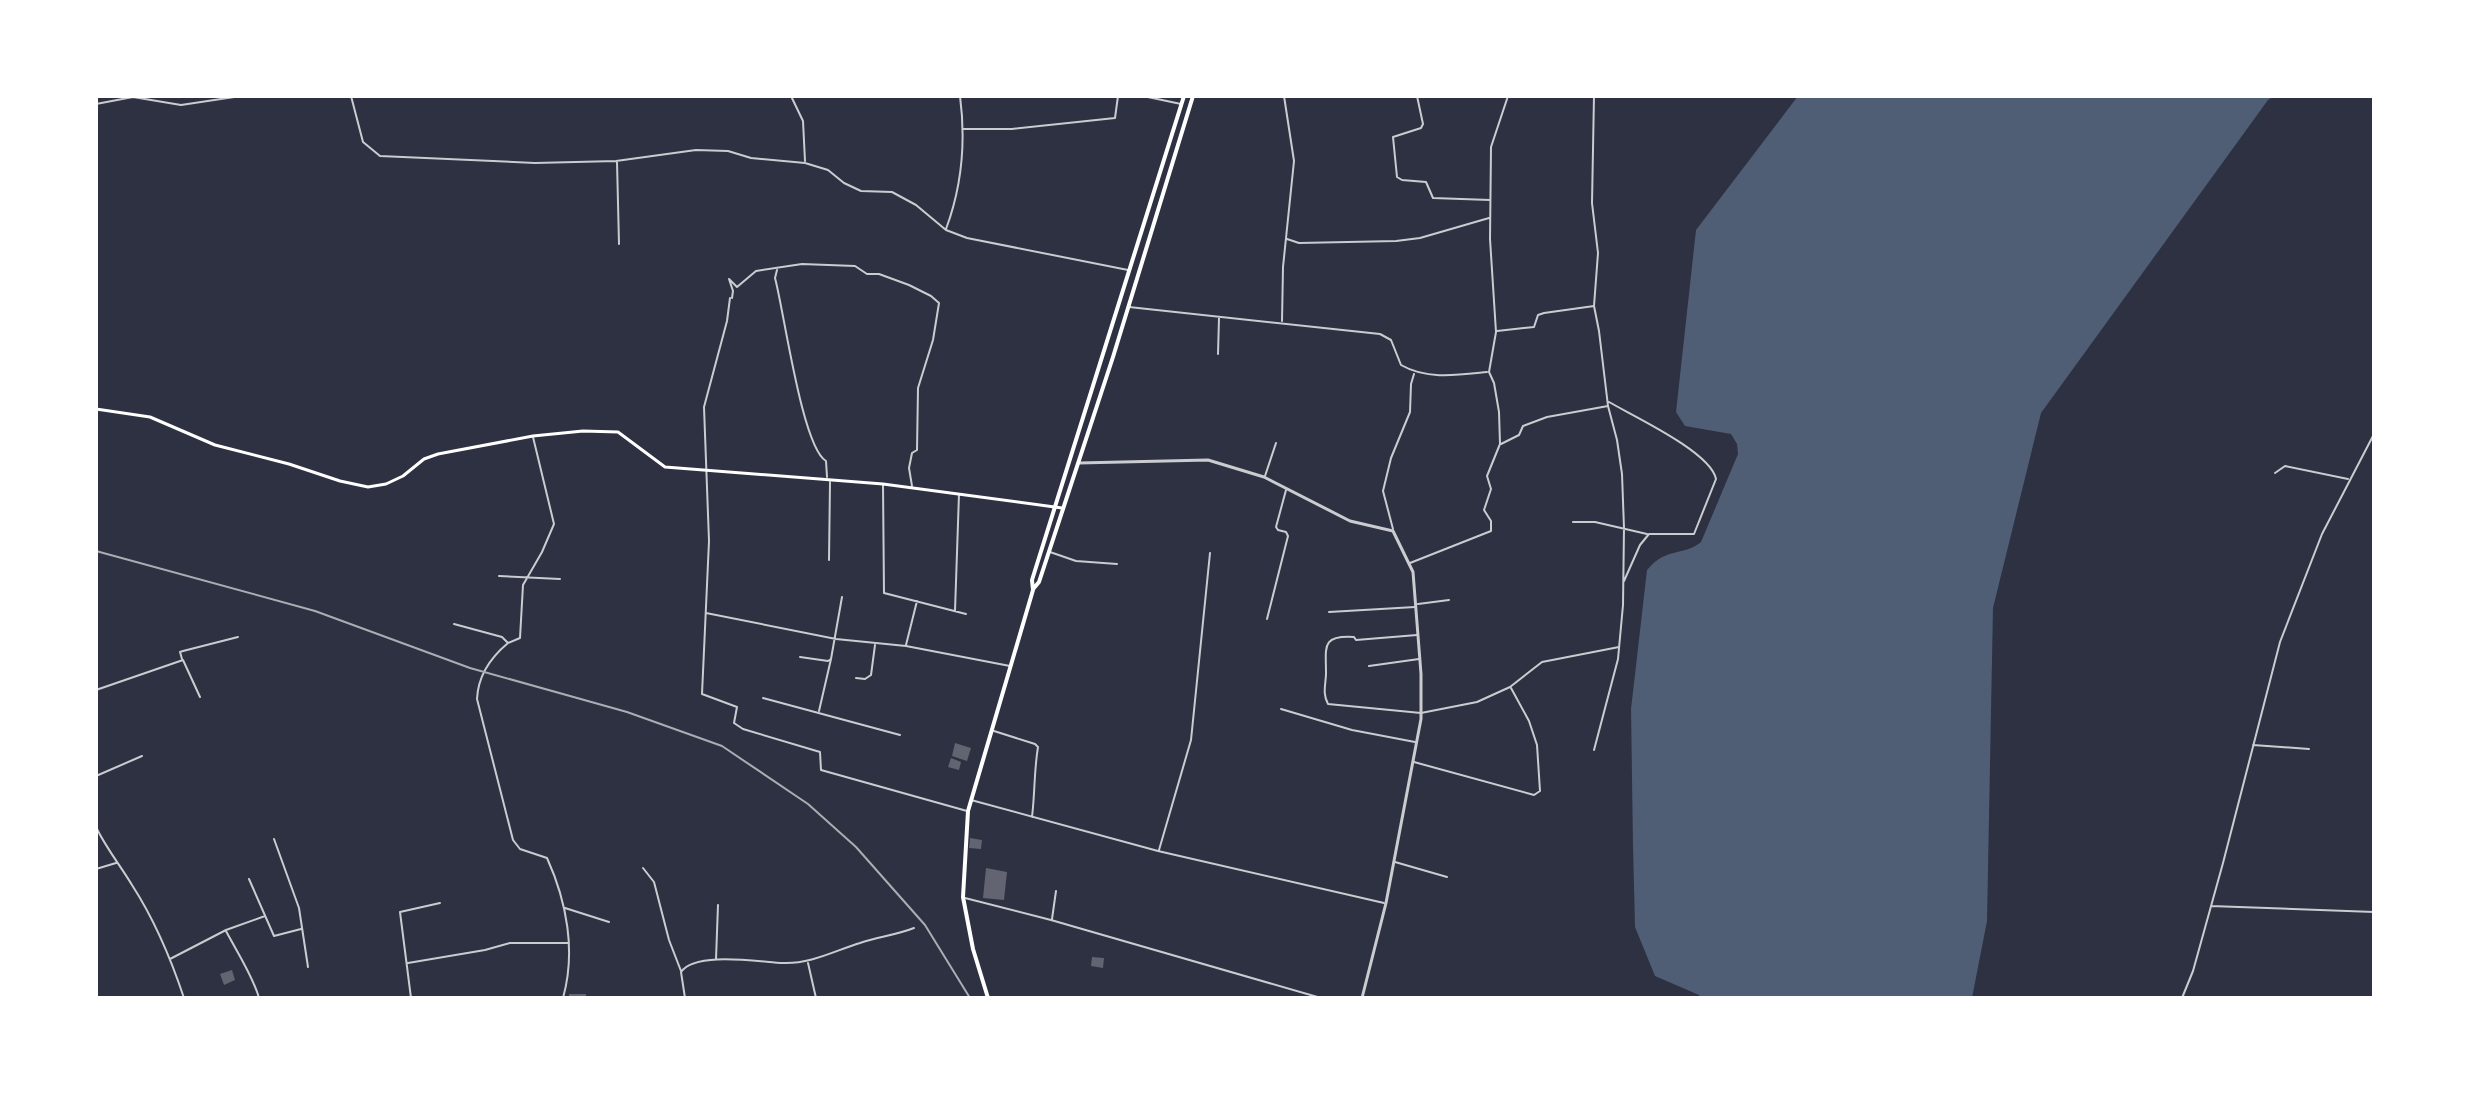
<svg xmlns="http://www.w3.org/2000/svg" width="2470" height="1094" font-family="'Archivo Narrow',sans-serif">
<rect width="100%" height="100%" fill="#2d3142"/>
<path fill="#4f5d75" d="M 1798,96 L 2274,96 L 2268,100 L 2041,413 L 1993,608 L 1987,921 L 1972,998 L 1699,998 L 1699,995 L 1655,976 L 1635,927 L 1633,846 L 1631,709 L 1647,570 C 1667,546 1683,557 1701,542 L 1738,454 L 1737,444 L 1731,434 L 1685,426 L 1676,412 L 1696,230 Z"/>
<path fill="#626471" d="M 955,743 L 971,748 L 967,761 L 952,756 Z
M 951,758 L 961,762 L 959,770 L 948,767 Z
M 970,838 L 982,840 L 981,849 L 969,848 Z
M 986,868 L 1007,872 L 1004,900 L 983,898 Z
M 1092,957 L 1104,958 L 1103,968 L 1091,966 Z
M 232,970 L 235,980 L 224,985 L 220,974 Z
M 569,994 L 586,994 L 586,998 L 569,998 Z"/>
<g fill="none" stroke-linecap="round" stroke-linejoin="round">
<path stroke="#caccd0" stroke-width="2" d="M 351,96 L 363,142 L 380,156 L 535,163 L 616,161 L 696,150 L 728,151 L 751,158 L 805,163 L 828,170 L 844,183 L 861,191 L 892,192 L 916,205 L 946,230 L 967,238 L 1128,270
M 791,96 L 803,121 L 805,161
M 1143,96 L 1181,104
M 1417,96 L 1423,124 L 1421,128 L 1393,137 L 1397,177 L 1402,180 L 1426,182 L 1433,198 L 1490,200
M 1594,96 L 1592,203 L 1598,253 L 1594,306 L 1599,331 L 1608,406 L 1617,440 L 1622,474 L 1624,528 L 1623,605 L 1618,659 L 1594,750
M 96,104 L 133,97 L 181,105 L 241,96
M 963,129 L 1012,129 L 1115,118 L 1118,96
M 617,162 L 619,244
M 946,229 C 962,186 966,142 960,96
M 1287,239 L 1299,243 L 1396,241 L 1420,238 L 1489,218
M 777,270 L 775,278 C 784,311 802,447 826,461 L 827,477
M 730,298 L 727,321 L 704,407 L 709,541 L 702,694 L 737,707 L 734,723 L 743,729 L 820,752 L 821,770 L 967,811
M 732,298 L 733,291 L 729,279 L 737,287 L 756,271 L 802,264 L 855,266 L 867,274 L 879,274 L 909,285 L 931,296 L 939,303 L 933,340 L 918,388 L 917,450 L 912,453 L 909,468 L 912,486
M 1129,307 L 1380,334 L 1391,340 L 1401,365 C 1427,380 1458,375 1487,372
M 1282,321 L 1283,267 L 1294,161 L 1284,96
M 1497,331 L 1534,327 L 1538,315 L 1544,313 L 1594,306
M 1218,354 L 1219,318
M 1609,402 C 1633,416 1711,452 1716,479 L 1694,534 L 1649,534 L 1640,545 L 1624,581
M 1501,444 L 1519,435 L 1523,426 L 1547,417 L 1608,406
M 2275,473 L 2285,466 L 2348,479
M 1265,476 L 1276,443
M 883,485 L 884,593 L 966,614
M 1573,522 L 1595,522 L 1647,534
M 1393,529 L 1383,491 L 1391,458 L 1410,412 L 1411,384 L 1414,374
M 1050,552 L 1076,561 L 1117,564
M 829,560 L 830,482
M 1410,563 L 1491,531 L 1491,521 L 1484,510 L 1491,489 L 1487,476 L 1500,444 L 1499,412 L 1494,383 L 1489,372 L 1496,332 L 1490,239 L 1491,147 L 1508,96
M 499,576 L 560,579
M 1418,604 L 1449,600
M 955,611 L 959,494
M 1329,612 L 1415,607
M 706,613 L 836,639 L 906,646 L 1010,666
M 1267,619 L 1288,536 L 1286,532 L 1278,530 L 1276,527 L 1286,490
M 454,624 L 502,637 L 508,643 L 520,638 L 523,585 L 542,552 L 554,524 L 533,437
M 1417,635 L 1356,640 L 1354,637 C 1321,635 1326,647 1326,673 C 1326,684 1322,693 1328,704 L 1421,713 L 1477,702 L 1510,687 L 1542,662 L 1619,647
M 508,643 C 490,658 478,676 477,699 L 513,840 L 520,849 L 547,858 C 567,902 576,952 563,998
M 906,645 L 917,601
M 800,657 L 828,661 L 831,659 L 842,597
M 182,659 L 180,652 L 183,651 L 238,637
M 1369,666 L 1419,659
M 856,678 L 865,679 L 871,675 L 875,645
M 96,690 L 183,660 L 200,697
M 763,698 L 900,735
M 1281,709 L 1352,730 L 1415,742
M 819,711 L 831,659
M 994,731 L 1035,744 L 1038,747 C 1034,770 1035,793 1032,817
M 2253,745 L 2309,749
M 1414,762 L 1534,795 L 1540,791 L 1537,745 L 1529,721 L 1511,688
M 96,776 L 142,756
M 971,800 L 1158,851 L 1384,903
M 96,827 C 106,848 120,865 132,885 C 154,919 171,959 184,998
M 274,839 L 299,908 L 308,967
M 1159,850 L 1191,740 L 1210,553
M 1395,862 L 1447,877
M 643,868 L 654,882 L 669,940 L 681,971
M 96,869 L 116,863
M 249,879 L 274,936 L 301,929
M 965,898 L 1051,920 L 1321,998
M 2211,906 L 2374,912
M 565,908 L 609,922
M 1052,919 L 1056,891
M 226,931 C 237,952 253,976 259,998
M 170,959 L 226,930 L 265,916
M 716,959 L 718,905
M 408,963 L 485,950 L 510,943 L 569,943
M 808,963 L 816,998
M 411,998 L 400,912 L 440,903
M 685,998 L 681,972 C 695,951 760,962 783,963 C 811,964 834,951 860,943 C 878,937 896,935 914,928
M 2182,998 L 2193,971 L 2223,863 L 2280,642 L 2322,534 L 2374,434"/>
<path stroke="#caccd0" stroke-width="3" d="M 1079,463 L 1208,460 L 1264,477 L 1350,521 L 1393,531 L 1413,572 L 1421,674 L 1421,719 L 1386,903 L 1362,998"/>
<path stroke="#fff" stroke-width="3" d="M 96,409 L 150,417 L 215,445 L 289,464 L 340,481 L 368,487 L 386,484 L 403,476 L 424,459 L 438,454 L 533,436 L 583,431 L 618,432 L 665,467 L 883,484 L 1062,508"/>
<path stroke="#fff" stroke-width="4" d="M 1034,588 L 1039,582 L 1113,357 L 1193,96
M 988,998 L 973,949 L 963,897 L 968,811 L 1033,590 L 1032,580 L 1184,96"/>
<path stroke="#abadb3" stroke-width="2" d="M 96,551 L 315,611 L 470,668 L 627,712 L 722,746 L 808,804 L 856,847 L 925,925 L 970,998"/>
</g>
<rect width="2470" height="1094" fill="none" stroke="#ffffff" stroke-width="196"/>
</svg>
